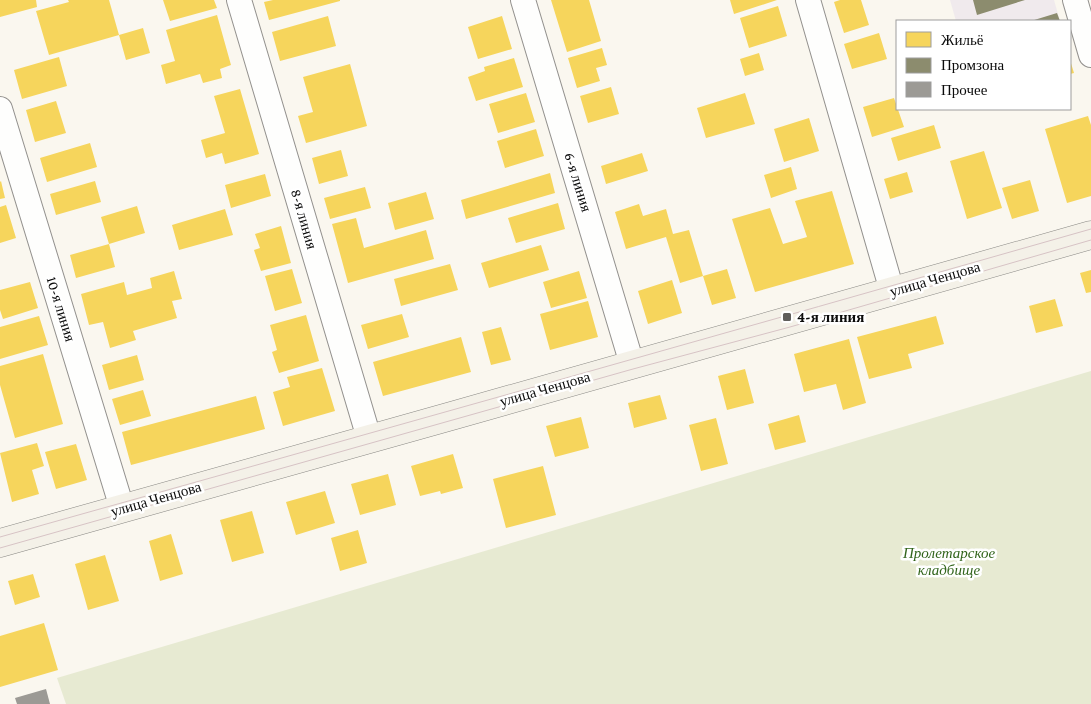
<svg xmlns="http://www.w3.org/2000/svg" width="1091" height="704" font-family="'Crimson Pro',serif">
<rect width="100%" height="100%" fill="#faf7ef"/>
<path fill="#f0eaed" d="M 950,0 L 1054,0 L 1060,21 L 956,21 Z"/>
<path fill="#e7ead2" d="M 1091,371 L 1091,704 L 66,704 L 57,678 Z"/>
<path fill="#f6d55c" d="M 0,0 L 36,0 L 37,7 L 0,17 Z
M 68,0 L 109,0 L 119,35 L 49,55 L 36,11 L 69,2 Z
M 163,0 L 214,0 L 217,8 L 170,21 Z
M 273,0 L 340,0 L 340,1 L 269,20 L 264,2 Z
M 551,0 L 589,0 L 601,41 L 567,52 Z
M 730,0 L 777,0 L 734,14 Z
M 840,0 L 861,0 L 869,25 L 844,33 L 834,2 Z
M 778,6 L 787,36 L 749,48 L 740,18 Z
M 217,15 L 231,65 L 220,69 L 222,78 L 203,83 L 200,74 L 166,84 L 161,65 L 175,61 L 166,30 Z
M 328,16 L 336,46 L 280,61 L 272,32 Z
M 502,16 L 512,49 L 478,59 L 468,27 Z
M 143,28 L 150,53 L 126,60 L 119,35 Z
M 879,33 L 887,59 L 852,69 L 844,44 Z
M 602,48 L 607,65 L 596,68 L 600,81 L 577,88 L 568,58 Z
M 759,53 L 764,70 L 745,76 L 740,59 Z
M 59,57 L 67,86 L 22,99 L 14,70 Z
M 514,58 L 523,87 L 476,101 L 468,77 L 485,71 L 484,67 Z
M 1070,60 L 1074,73 L 1070,74 Z
M 350,64 L 367,126 L 306,143 L 298,116 L 313,112 L 303,77 Z
M 611,87 L 619,114 L 588,123 L 580,96 Z
M 240,89 L 259,154 L 225,164 L 222,153 L 206,158 L 201,140 L 225,133 L 214,96 Z
M 526,93 L 535,122 L 498,133 L 489,104 Z
M 745,93 L 755,124 L 706,138 L 697,108 Z
M 894,98 L 904,127 L 872,137 L 863,107 Z
M 56,101 L 66,133 L 35,142 L 26,110 Z
M 1088,116 L 1091,125 L 1091,196 L 1067,203 L 1045,129 Z
M 809,118 L 819,151 L 784,162 L 774,129 Z
M 934,125 L 941,148 L 898,161 L 891,138 Z
M 536,129 L 544,156 L 505,168 L 497,141 Z
M 90,143 L 97,167 L 47,182 L 40,158 Z
M 341,150 L 348,176 L 319,184 L 312,158 Z
M 984,151 L 1002,208 L 967,219 L 950,161 Z
M 642,153 L 648,171 L 606,184 L 601,166 Z
M 791,167 L 797,189 L 771,198 L 764,175 Z
M 907,172 L 913,192 L 890,199 L 884,179 Z
M 550,173 L 555,193 L 466,219 L 461,200 Z
M 265,174 L 271,196 L 231,208 L 225,185 Z
M 1030,180 L 1039,211 L 1012,219 L 1002,188 Z
M 1,181 L 5,198 L 0,199 L 0,182 Z
M 95,181 L 101,202 L 56,215 L 50,194 Z
M 365,187 L 371,208 L 330,219 L 324,198 Z
M 832,191 L 854,264 L 755,292 L 732,219 L 770,208 L 783,244 L 807,237 L 795,201 Z
M 426,192 L 434,219 L 395,230 L 388,203 Z
M 558,203 L 565,229 L 516,243 L 508,218 Z
M 639,204 L 643,216 L 666,209 L 673,234 L 689,230 L 703,276 L 680,283 L 666,237 L 626,249 L 615,212 Z
M 6,205 L 16,238 L 0,243 L 0,207 Z
M 137,206 L 145,233 L 109,244 L 101,217 Z
M 225,209 L 233,235 L 179,250 L 172,225 Z
M 356,218 L 364,248 L 426,230 L 434,259 L 348,283 L 332,224 Z
M 281,226 L 291,263 L 261,271 L 254,250 L 260,248 L 255,234 Z
M 109,244 L 115,267 L 76,278 L 70,255 Z
M 541,245 L 549,270 L 489,288 L 481,263 Z
M 450,264 L 458,290 L 401,306 L 394,279 Z
M 292,269 L 302,303 L 275,311 L 265,276 Z
M 727,269 L 736,298 L 712,305 L 703,276 Z
M 1091,270 L 1091,292 L 1086,293 L 1080,273 Z
M 174,271 L 182,299 L 172,301 L 177,318 L 133,331 L 136,340 L 110,348 L 103,322 L 89,325 L 81,294 L 124,282 L 127,295 L 152,288 L 150,278 Z
M 579,271 L 587,298 L 551,308 L 543,282 Z
M 672,280 L 682,313 L 648,324 L 638,291 Z
M 30,282 L 38,308 L 3,319 L 0,310 L 0,290 Z
M 1055,299 L 1063,326 L 1036,333 L 1029,306 Z
M 588,301 L 598,337 L 550,350 L 540,314 Z
M 402,314 L 409,337 L 368,349 L 361,325 Z
M 306,315 L 319,361 L 279,373 L 272,352 L 277,350 L 270,325 Z
M 39,316 L 48,345 L 0,359 L 0,327 Z
M 936,316 L 944,344 L 908,354 L 912,368 L 869,379 L 857,337 Z
M 501,327 L 511,360 L 491,365 L 482,332 Z
M 461,337 L 471,372 L 383,396 L 373,362 Z
M 849,339 L 866,403 L 843,410 L 836,384 L 804,392 L 794,354 Z
M 43,354 L 63,424 L 15,438 L 0,385 L 0,366 Z
M 137,355 L 144,380 L 109,390 L 102,365 Z
M 322,368 L 335,411 L 283,426 L 273,392 L 290,387 L 287,377 Z
M 745,369 L 754,403 L 727,410 L 718,376 Z
M 143,390 L 151,416 L 120,425 L 112,399 Z
M 660,395 L 667,419 L 634,428 L 628,403 Z
M 256,396 L 265,429 L 131,465 L 122,432 Z
M 799,415 L 806,442 L 775,450 L 768,424 Z
M 581,417 L 589,448 L 555,457 L 546,426 Z
M 716,418 L 728,464 L 701,471 L 689,425 Z
M 37,443 L 44,466 L 32,470 L 39,494 L 12,502 L 0,453 Z
M 76,444 L 87,480 L 56,489 L 45,452 Z
M 453,454 L 463,488 L 441,494 L 440,491 L 420,496 L 411,466 Z
M 543,466 L 556,515 L 506,528 L 493,479 Z
M 388,474 L 396,505 L 360,515 L 351,484 Z
M 325,491 L 335,523 L 296,535 L 286,502 Z
M 252,511 L 264,553 L 232,562 L 220,520 Z
M 358,530 L 367,563 L 340,571 L 331,538 Z
M 171,534 L 183,574 L 160,581 L 149,541 Z
M 105,555 L 119,601 L 88,610 L 75,564 Z
M 33,574 L 40,597 L 15,605 L 8,581 Z
M 44,623 L 58,670 L 0,687 L 0,636 Z"/>
<path fill="#8c8c6e" d="M 973,0 L 1025,0 L 977,15 Z
M 1057,13 L 1060,21 L 1031,21 Z"/>
<path fill="#9c9a95" d="M 46,689 L 50,704 L 17,704 L 15,698 Z"/>
<g fill="none" stroke-linecap="round" stroke-linejoin="round">
<g stroke="#93918e" stroke-width="26">
<path id="street" d="M 239,0 L 369,438
M 523,0 L 632,364
M 808,0 L 892,291
M 1075,0 L 1091,55
M 0,109 L 122,508"/>
</g>
<g stroke="#898884" stroke-width="29">
<path id="secondary" d="M 0,543 C 364,441 727,338 1091,235"/>
</g>
<use href="#street" stroke="#fefefd" stroke-width="24"/>
<use href="#secondary" stroke="#f4f1e8" stroke-width="28"/>
<path stroke="#d7c3c5" stroke-width="1" d="M 0,537 C 364,435 727,333 1091,229
M 0,548 L 633,369 L 790,327 L 1091,240"/>
</g>
<rect fill="#5f5e5b" stroke="#fff" stroke-width="2" x="782" y="312" width="10" height="10" rx="2.5"/>
<g text-anchor="middle" stroke-width="5" stroke-linejoin="round" paint-order="stroke">
<g font-size="15" fill="#0b0b0b" stroke="#fff">
<text transform="translate(578 182) rotate(73)" y="5">6-я линия</text>
<text transform="translate(304 219) rotate(74)" y="5">8-я линия</text>
<text transform="translate(935 279) rotate(-16)" y="5">улица Ченцова</text>
<text transform="translate(61 309) rotate(73)" y="5">10-я линия</text>
<text transform="translate(545 389) rotate(-16)" y="5">улица Ченцова</text>
<text transform="translate(156 499) rotate(-16)" y="5">улица Ченцова</text>
</g>
<g font-size="15" font-weight="bold" fill="#0b0b0b" stroke="#fff" text-anchor="start">
<text x="797" y="322">4-я линия</text>
</g>
<g font-size="15" font-style="italic" fill="#31641b" stroke="#fff">
<text x="949" y="558">Пролетарское<tspan x="949" dy="17">кладбище</tspan></text>
</g>
</g>
<rect x="896" y="20" width="175" height="90" fill="#ffffff" stroke="#9d9d9d"/>
<rect x="906" y="32" width="25" height="15" fill="#f6d55c" stroke="#9d9d9d"/>
<text x="941" y="45" font-size="15" fill="#0b0b0b">Жильё</text>
<rect x="906" y="58" width="25" height="15" fill="#8c8c6e" stroke="#9d9d9d"/>
<text x="941" y="70" font-size="15" fill="#0b0b0b">Промзона</text>
<rect x="906" y="82" width="25" height="15" fill="#9c9a95" stroke="#9d9d9d"/>
<text x="941" y="95" font-size="15" fill="#0b0b0b">Прочее</text>
</svg>
